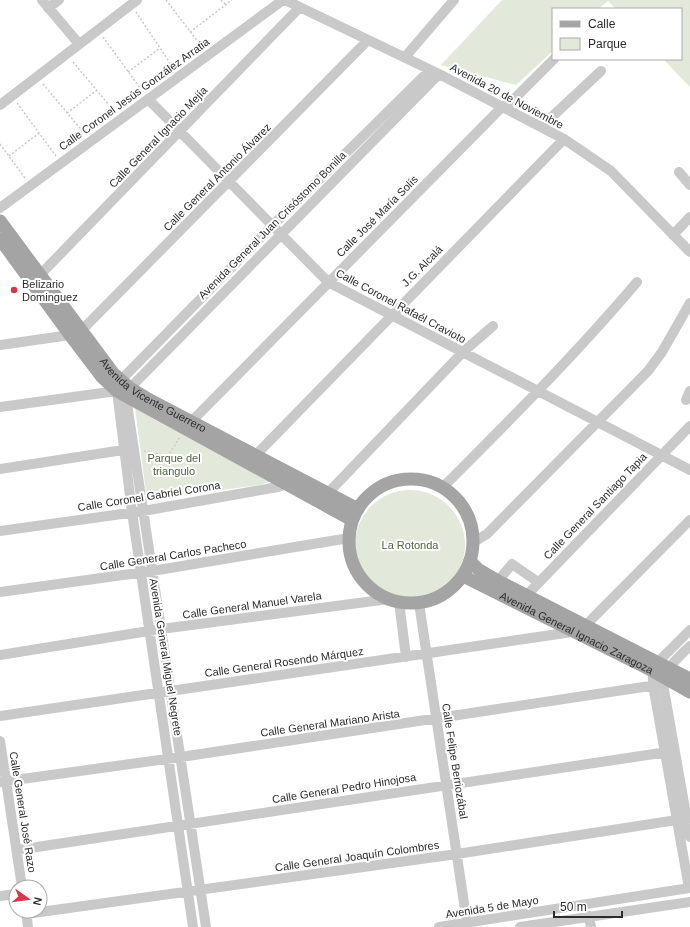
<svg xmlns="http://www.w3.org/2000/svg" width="690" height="927" font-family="Arial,sans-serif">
<rect width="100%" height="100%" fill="#fff"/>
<path fill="#e2e9da" d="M 502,0 L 690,0 L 690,87 L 663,59 L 681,59 L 681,9 L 616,9 L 608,1 L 598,9 L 553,9 L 553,51 L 516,85 L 441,65 Z
M 135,408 L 273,480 L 260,485 L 147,500 Z
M355 545a55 55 0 1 1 110 0a55 55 0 1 1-110 0Z"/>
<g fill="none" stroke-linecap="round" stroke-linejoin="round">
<path stroke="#c9c9c9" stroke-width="1.5" stroke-dasharray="2 2" stroke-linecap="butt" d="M 166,0 L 202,47
M 221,0 L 226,5
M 136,12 L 174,69
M 190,32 L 232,0
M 103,37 L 143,92
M 73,62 L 114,111
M 128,72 L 160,48
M 43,84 L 84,133
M 17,103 L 56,156
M 67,113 L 97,90
M 0,144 L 25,178
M 9,156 L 39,133
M 144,451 L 168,456 L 180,437"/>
<path stroke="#c9c9c9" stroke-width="10" d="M 42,0 L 79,44
M 285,0 L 439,74 L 564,139 L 611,171 L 690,252
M 48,8 L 59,0
M 405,57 L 454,0
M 148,99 L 328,282 L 690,470
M 0,105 L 137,0
M 541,127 L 601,71
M 679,172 L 690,185
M 0,208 L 283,0
M 673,235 L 690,217
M 36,279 L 299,8
M 0,345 L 70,335 L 82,330 L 368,40
M 686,400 L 690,391
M 0,407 L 117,391
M 186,427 L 503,106 L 509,104 L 554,59
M 251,460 L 564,139
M 0,469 L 123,450
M 443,487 C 510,420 576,354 637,282
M 328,493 L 463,352 L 493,326
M 0,531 L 143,511 L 278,487 L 290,483
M 474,542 L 487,534 L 648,371 L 662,352 L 690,303
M 498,581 L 512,564 L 538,582
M 0,592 L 152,571 L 349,538
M 522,600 L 690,426
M 399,602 L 406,657
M 419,603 L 467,923
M 690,646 C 679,657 665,668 663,684 L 690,837
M 0,655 L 161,629 L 389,599
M 0,716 L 572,632 L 585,626 L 690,520
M 0,741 L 22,887
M 0,782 L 181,757 L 663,684
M 17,850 L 674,751
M 689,888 L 653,685 L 653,671 L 658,662 L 690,630
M 0,896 L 16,894
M 26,911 L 28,927
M 26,914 L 457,854 L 690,818
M 589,916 L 591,927
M 193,927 L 132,512 L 117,391 L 120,381 L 272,226 L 430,70
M 206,927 L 126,397 L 130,388 L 439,74
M 439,927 L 690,888
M 520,927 L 690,902"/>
<g stroke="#a4a4a4" stroke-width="13">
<path id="s1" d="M 0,221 L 113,373 L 130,388 L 148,399 L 358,509"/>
<path d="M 0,239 L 70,335 L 102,377 L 117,391 L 352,520"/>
<circle cx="411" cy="541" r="62"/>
<path d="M 470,561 L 479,570 L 498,581 L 690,679"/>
<path id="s2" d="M 463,576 L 653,671 L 690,692"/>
</g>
</g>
<circle fill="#d93747" stroke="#fff" stroke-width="1.5" cx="14" cy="290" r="4"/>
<g text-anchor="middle" stroke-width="4" stroke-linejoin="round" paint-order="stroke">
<g font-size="11" fill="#2c2c2c" stroke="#fff">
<text transform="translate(134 94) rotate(-36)" y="4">Calle Coronel Jesús González Arratia</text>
<text transform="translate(507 96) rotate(28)" y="4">Avenida 20 de Noviembre</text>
<text transform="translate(158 137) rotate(-46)" y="4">Calle General Ignacio Mejía</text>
<text transform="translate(217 177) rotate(-45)" y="4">Calle General Antonio Álvarez</text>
<text transform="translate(377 216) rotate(-45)" y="4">Calle José María Solís</text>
<text transform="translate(272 225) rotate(-45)" y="4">Avenida General Juan Crisóstomo Bonilla</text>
<text transform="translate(422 266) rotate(-45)" y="4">J.G. Alcalá</text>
<text transform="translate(401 306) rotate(28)" y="4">Calle Coronel Rafaél Cravioto</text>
<text dy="4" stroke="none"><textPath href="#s1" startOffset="235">Avenida Vicente Guerrero</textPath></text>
<text transform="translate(149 496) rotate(-9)" y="4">Calle Coronel Gabriel Corona</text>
<text transform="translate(595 506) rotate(-46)" y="4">Calle General Santiago Tapia</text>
<text transform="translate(173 555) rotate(-9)" y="4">Calle General Carlos Pacheco</text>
<text transform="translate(252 605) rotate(-8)" y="4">Calle General Manuel Varela</text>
<text dy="4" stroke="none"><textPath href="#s2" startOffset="127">Avenida General Ignacio Zaragoza</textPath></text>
<text transform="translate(166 657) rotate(81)" y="4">Avenida General Miguel Negrete</text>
<text transform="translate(284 662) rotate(-8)" y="4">Calle General Rosendo Márquez</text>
<text transform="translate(330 723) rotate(-8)" y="4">Calle General Mariano Arista</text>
<text transform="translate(455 761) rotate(81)" y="4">Calle Felipe Berriozábal</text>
<text transform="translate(344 788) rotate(-9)" y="4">Calle General Pedro Hinojosa</text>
<text transform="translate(23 812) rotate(81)" y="4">Calle General José Razo</text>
<text transform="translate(357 856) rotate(-8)" y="4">Calle General Joaquín Colombres</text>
<text transform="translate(492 907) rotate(-9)" y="4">Avenida 5 de Mayo</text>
</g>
<g font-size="11" fill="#2c2c2c" stroke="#fff" text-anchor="start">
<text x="22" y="288">Belizario<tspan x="22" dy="13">Dominguez</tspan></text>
</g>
<g font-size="11" fill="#50643c" stroke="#fff">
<text x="174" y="462">Parque del<tspan x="174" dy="13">triangulo</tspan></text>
<text x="410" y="549">La Rotonda</text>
</g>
</g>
<rect x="552" y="8" width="130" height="52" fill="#ffffff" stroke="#ababab"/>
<rect x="560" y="21" width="20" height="6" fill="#a4a4a4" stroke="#ababab"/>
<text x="588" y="28" font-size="12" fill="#2c2c2c">Calle</text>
<rect x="560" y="38" width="20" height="12" fill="#e2e9da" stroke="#ababab"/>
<text x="588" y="48" font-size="12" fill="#2c2c2c">Parque</text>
<g transform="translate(28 899) rotate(104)"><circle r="19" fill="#ffffff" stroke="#ababab"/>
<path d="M0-3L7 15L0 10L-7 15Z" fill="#d93747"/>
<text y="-6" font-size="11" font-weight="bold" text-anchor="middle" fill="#2c2c2c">N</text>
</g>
<path d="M554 911v6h68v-6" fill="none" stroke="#2c2c2c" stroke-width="2"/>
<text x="560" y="911" font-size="12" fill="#2c2c2c" stroke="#ffffff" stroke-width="3" paint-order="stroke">50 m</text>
</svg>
